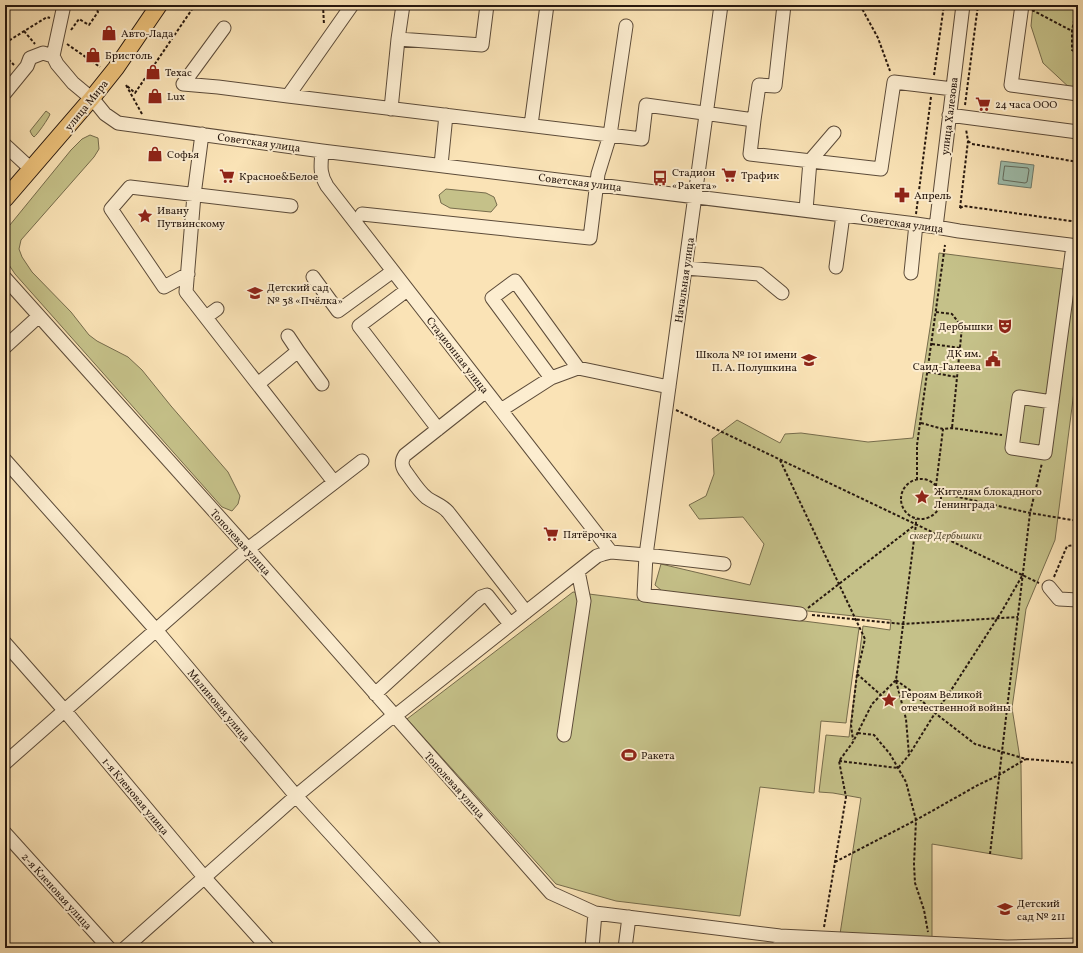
<svg xmlns="http://www.w3.org/2000/svg" width="1083" height="953" font-family="Vollkorn,serif">
<rect width="100%" height="100%" fill="#fae3b6"/>
<filter id="stains"><feTurbulence type="fractalNoise" baseFrequency=".005" numOctaves="4"/><feColorMatrix values="0 0 0 0 .2 0 0 0 0 .09 0 0 0 0 .02 0 0 0 .5 -.17"/></filter>
<radialGradient id="worn" r=".72"><stop offset=".6" stop-color="#630" stop-opacity="0"/><stop offset="1" stop-color="#630" stop-opacity=".3"/></radialGradient>
<path fill="#c5c189" stroke="#766c4c" d="M 1033,5 L 1078,5 L 1078,91 L 1072,90 L 1043,63 L 1031,26 Z
M 46,111 L 50,114 C 49,118 37,135 34,137 L 32,135 L 30,131 Z
M 90,135 L 98,138 L 99,149 L 94,157 L 21,240 L 19,249 L 22,257 L 32,272 L 71,312 L 89,335 L 97,341 L 128,357 L 142,370 L 171,406 L 228,472 L 240,496 L 238,504 L 232,511 L 222,507 L 15,274 L 5,259 L 5,231 L 71,150 L 82,139 Z
M 446,189 L 486,193 L 494,197 L 497,205 L 491,212 L 450,208 L 441,203 L 439,195 Z
M 939,253 L 1078,271 L 1078,360 L 1055,540 L 1026,609 L 1012,708 L 1021,765 L 1022,859 L 932,844 L 932,939 L 840,934 L 861,798 L 833,793 L 819,792 L 826,735 L 849,737 L 863,626 L 890,630 L 891,620 L 668,596 L 655,585 L 661,564 L 750,585 L 764,544 L 743,517 L 699,519 L 689,505 L 706,496 L 714,474 L 712,439 L 737,420 L 780,443 L 785,434 L 801,433 L 868,442 L 913,438 L 932,315 Z
M 573,592 L 859,628 L 846,723 L 821,721 L 814,793 L 760,787 L 740,916 L 616,901 L 556,884 L 407,719 Z"/>
<path fill="#9ebead" stroke="#6e7c6e" d="M 1001,161 L 1034,165 L 1031,188 L 998,184 Z"/>
<g fill="none" stroke-linecap="round" stroke-linejoin="round">
<path stroke="#626b5e" stroke-width="1" d="M 1005,166 L 1028,168 L 1029,170 L 1027,182 L 1025,183 L 1003,180 L 1003,178 Z"/>
<g stroke="#5c4b39" stroke-width="15">
<path id="minor" d="M 64,5 L 53,56 L 57,64 L 73,83 L 85,93 L 92,98 L 105,114 L 118,123 L 322,151 L 916,224 L 936,227 L 959,231 L 1078,246
M 721,5 L 646,555 L 644,595 L 800,614
M 1022,5 L 1011,85 L 1078,94
M 224,28 L 183,84 L 218,87 L 288,96 L 642,139 L 646,105 L 754,120 L 750,154 L 881,169 L 894,82 L 953,89
M 398,39 L 482,45 L 487,5
M 5,93 L 27,66 L 30,58 L 43,53 L 53,56
M 288,96 L 352,5
M 391,109 L 398,39 L 403,5
M 949,115 L 1078,132
M 754,120 L 759,85 L 775,86 L 784,5
M 531,125 L 547,5 L 546,5
M 202,134 L 194,195 L 186,292 L 334,482
M 5,145 L 31,169
M 322,151 C 321,165 319,173 327,186 L 611,552
M 441,165 L 446,115
M 806,210 L 810,161 L 834,133
M 362,214 L 590,238 L 598,174 L 610,135 L 626,26
M 936,227 L 963,5
M 836,267 L 843,215
M 686,268 L 759,274 L 782,293
M 911,273 L 916,224
M 188,274 L 164,287 L 111,209 L 130,187 L 291,206
M 313,277 L 338,311 L 393,271
M 5,278 L 248,549 L 551,893 L 595,913 L 780,936 L 1007,947 L 1078,945
M 407,290 L 359,326 L 438,429
M 206,317 L 217,309
M 5,347 L 39,316
M 298,351 L 322,384
M 551,378 L 492,298 L 515,281 L 578,368
M 258,384 L 298,351 L 288,336
M 486,391 L 405,455 C 401,461 401,465 405,471 C 412,480 418,491 427,498 C 434,503 442,505 448,512 L 526,612
M 1052,402 L 1019,397 L 1012,448 L 1045,453 L 1073,246
M 501,410 L 551,378 L 578,368 L 669,387
M 5,460 L 156,630 L 296,796 L 435,948
M 1049,587 L 1059,599 L 1078,600
M 5,643 L 65,711 L 204,877 L 268,948
M 375,694 L 481,597 L 487,595 L 510,624
M 564,735 L 584,601 L 578,571
M 5,763 L 248,549 L 362,461
M 5,833 L 109,948
M 125,948 L 296,796 L 388,720 L 395,716 L 526,612 L 597,556 L 603,554 L 611,552 L 646,555 L 724,564
M 592,948 L 595,913
M 625,948 L 629,917
M 780,948 L 780,936"/>
</g>
<g stroke="#27180f" stroke-width="18">
<path id="major" d="M 5,199 L 92,98 L 116,68 L 159,5"/>
</g>
<path stroke="#27180f" stroke-width="2" stroke-dasharray="3 2" stroke-linecap="butt" d="M 323,5 L 324,25
M 860,5 L 878,38 L 890,71
M 1077,5 L 1072,31 L 1072,50 L 1078,54
M 1032,10 L 1072,31
M 71,30 L 79,19 L 89,25 L 98,12 L 94,5
M 24,31 L 35,44
M 5,43 L 47,17 L 50,18
M 67,44 L 100,67
M 5,56 L 14,65
M 934,75 L 944,5
M 965,105 L 978,5
M 142,114 L 126,85 L 135,93 L 195,5
M 968,141 L 972,144 L 1078,162
M 960,208 L 968,141 L 966,129
M 960,208 L 964,206 L 1078,222
M 916,214 L 931,97
M 936,312 L 952,314 L 962,327 L 952,428
M 932,344 L 960,348
M 928,372 L 957,377
M 676,410 L 1039,583
M 921,423 L 943,429 L 952,428 L 1002,435
M 780,460 L 865,639 L 857,674 L 851,725 L 853,740
M901 499a20 20 0 1 1 40 0a20 20 0 1 1-40 0Z
M 917,480 L 917,445 L 945,245
M 936,486 L 943,429
M 940,494 L 954,496 L 1030,513 L 1078,521
M 1054,577 L 1067,546 L 1078,545
M 808,608 L 915,525
M 812,615 L 903,624 L 1018,617
M 857,674 L 881,695
M 896,680 L 911,691 L 935,713 L 975,744 L 1026,759 L 1078,763
M 896,681 L 906,719 L 909,755
M 858,733 L 874,735 L 890,754 L 906,782 L 916,820 L 914,864 L 915,883 L 924,910 L 928,932
M 839,761 L 898,768 L 909,755 L 935,713 L 948,695 L 1002,611 L 1022,576
M 990,854 L 1030,513 L 1042,463
M 1075,857 L 1078,833
M 835,862 L 916,820 L 978,785 L 999,775 L 1026,759
M 824,927 L 846,797 L 839,761 L 853,742 L 872,704 L 896,680 L 916,524 L 916,519"/>
<use href="#minor" stroke="#fcedd0" stroke-width="13"/>
<use href="#major" stroke="#edc27b" stroke-width="16"/>
</g>
<defs>
<g id="shop-bare" transform="scale(1.2)"><path d="M-5-2.5h2.3a2.7 3.5 0 0 1 5.4 0H5L5.5 6h-11ZM-1.5-2.5h3a1.5 2.3 0 0 0-3 0Z" fill="#8f2418" stroke="#fcedd0" stroke-width="2.5" paint-order="stroke"/></g>
<g id="supermarket-bare" transform="scale(1.2)"><path d="M-6-5.5h2.5l.6 2H6L4.5 2H-2.5L-4.4-4H-6ZM-1.5 3.2a1.3 1.3 0 1 0 .1 0ZM3 3.2a1.3 1.3 0 1 0 .1 0Z" fill="#8f2418" stroke="#fcedd0" stroke-width="2.5" paint-order="stroke"/></g>
<g id="bus-bare" transform="scale(1.2)"><path d="M-5-6H5V4H4V6H2V4H-2V6H-4V4H-5ZM-3.5-4V0h7V-4ZM-3.5 1.2v1.5H-2V1.2ZM2 1.2v1.5H3.5V1.2Z" fill="#8f2418" stroke="#fcedd0" stroke-width="2.5" paint-order="stroke"/></g>
<g id="pharmacy-bare" transform="scale(1.2)"><path d="M-2-6h4v4h4v4h-4v4h-4v-4h-4v-4h4Z" fill="#8f2418" stroke="#fcedd0" stroke-width="2.5" paint-order="stroke"/></g>
<g id="sight-bare" transform="scale(1.2)"><path d="M0-6L1.8-2.2L6-1.7L2.9 1.2L3.7 5.4L0 3.3L-3.7 5.4L-2.9 1.2L-6-1.7L-1.8-2.2Z" fill="#8f2418" stroke="#fcedd0" stroke-width="2.5" paint-order="stroke"/></g>
<g id="school-bare" transform="scale(1.2)"><path d="M0-5L7-2L0 1L-7-2ZM-4 1L0 2.5L4 1V4Q0 6-4 4Z" fill="#8f2418" stroke="#fcedd0" stroke-width="2.5" paint-order="stroke"/></g>
<g id="theatre-bare" transform="scale(1.2)"><path d="M-5-5.5Q0-4 5-5.5V0Q5 5 0 6Q-5 5-5 0ZM-3.3-2.5H-1v1.5H-3.3ZM1-2.5H3.3v1.5H1ZM-2.8 1Q0 5.5 2.8 1Z" fill="#8f2418" stroke="#fcedd0" stroke-width="2.5" paint-order="stroke"/></g>
<g id="civic-bare" transform="scale(1.2)"><path d="M-.6-6.5H3V-4.5H.6V-3L4-1V1h2V6H-6V1h2V-1L-.6-3ZM-1.2 2.5V6h2.4V2.5Z" fill="#8f2418" stroke="#fcedd0" stroke-width="2.5" paint-order="stroke"/></g>
<g id="stadium-bare" transform="scale(1.2)"><path d="M0-5a6.5 5 0 1 0 0 10a6.5 5 0 1 0 0-10ZM-3.5-1.8h7v3.6h-7Z" fill="#8f2418" stroke="#fcedd0" stroke-width="2.5" paint-order="stroke"/></g>
</defs>
<g fill-rule="evenodd">
<use href="#shop-bare" x="109" y="33"/>
<use href="#shop-bare" x="93" y="55"/>
<use href="#shop-bare" x="153" y="72"/>
<use href="#shop-bare" x="155" y="96"/>
<use href="#supermarket-bare" x="983" y="104"/>
<use href="#shop-bare" x="155" y="154"/>
<use href="#supermarket-bare" x="729" y="175"/>
<use href="#supermarket-bare" x="227" y="176"/>
<use href="#bus-bare" x="660" y="178"/>
<use href="#pharmacy-bare" x="902" y="195"/>
<use href="#sight-bare" x="145" y="216"/>
<use href="#school-bare" x="255" y="293"/>
<use href="#theatre-bare" x="1005" y="326"/>
<use href="#civic-bare" x="993" y="359"/>
<use href="#school-bare" x="809" y="360"/>
<use href="#sight-bare" x="922" y="497"/>
<use href="#supermarket-bare" x="551" y="534"/>
<use href="#sight-bare" x="889" y="700"/>
<use href="#stadium-bare" x="629" y="755"/>
<use href="#school-bare" x="1005" y="909"/>
</g>
<g text-anchor="middle" stroke-width="4" stroke-linejoin="round" paint-order="stroke">
<g font-size="11" fill="#27180f" stroke="#fcedd0" text-anchor="start">
<text x="121" y="37">Авто-Лада</text>
<text x="105" y="59">Бристоль</text>
<text x="165" y="76">Техас</text>
<text x="167" y="100">Lux</text>
<text x="995" y="108">24 часа ООО</text>
<text x="167" y="158">Софья</text>
<text x="672" y="176">Стадион<tspan x="672" dy="13">«Ракета»</tspan></text>
<text x="741" y="179">Трафик</text>
<text x="239" y="180">Красное&amp;Белое</text>
<text x="914" y="199">Апрель</text>
<text x="157" y="214">Ивану<tspan x="157" dy="13">Путвинскому</tspan></text>
<text x="267" y="291">Детский сад<tspan x="267" dy="13">№ 38 «Пчёлка»</tspan></text>
<text x="993" y="330" text-anchor="end">Дербышки</text>
<text x="981" y="357" text-anchor="end">ДК им.<tspan x="981" dy="13">Саид-Галеева</tspan></text>
<text x="797" y="358" text-anchor="end">Школа № 101 имени<tspan x="797" dy="13">П. А. Полушкина</tspan></text>
<text x="934" y="495">Жителям блокадного<tspan x="934" dy="13">Ленинграда</tspan></text>
<text x="563" y="538">Пятёрочка</text>
<text x="901" y="698">Героям Великой<tspan x="901" dy="13">отечественной войны</tspan></text>
<text x="641" y="759">Ракета</text>
<text x="1017" y="907">Детский<tspan x="1017" dy="13">сад № 211</tspan></text>
</g>
<g font-size="11" fill="#27180f" stroke="#fcedd0">
<text transform="translate(86 105) rotate(-51)" y="4">улица Мира</text>
<text transform="translate(949 116) rotate(-83)" y="4">улица Халезова</text>
<text transform="translate(259 142) rotate(8)" y="4">Советская улица</text>
<text transform="translate(580 182) rotate(7)" y="4">Советская улица</text>
<text transform="translate(902 223) rotate(8)" y="4">Советская улица</text>
<text transform="translate(684 280) rotate(-82)" y="4">Начальная улица</text>
<text transform="translate(458 355) rotate(52)" y="4">Стадионная улица</text>
<text transform="translate(241 542) rotate(48)" y="4">Тополевая улица</text>
<text transform="translate(219 705) rotate(50)" y="4">Малиновая улица</text>
<text transform="translate(455 785) rotate(48)" y="4">Тополевая улица</text>
<text transform="translate(136 796) rotate(50)" y="4">1-я Кленовая улица</text>
<text transform="translate(57 891) rotate(48)" y="4">2-я Кленовая улица</text>
</g>
<g font-size="11" font-style="italic" fill="#5e533a" stroke="#fcedd0">
<text x="946" y="539">сквер Дербышки</text>
</g>
</g>
<rect width="1083" height="953" fill="none" stroke="#fae3b6" stroke-width="20"/>
<rect x="6" y="6" width="1071" height="941" fill="none" stroke="#27180f" stroke-width="2"/>
<rect x="10" y="10" width="1063" height="933" fill="none" stroke="#27180f"/>
<rect width="100%" height="100%" filter="url(#stains)"/>
<rect width="100%" height="100%" fill="url(#worn)"/>
</svg>
